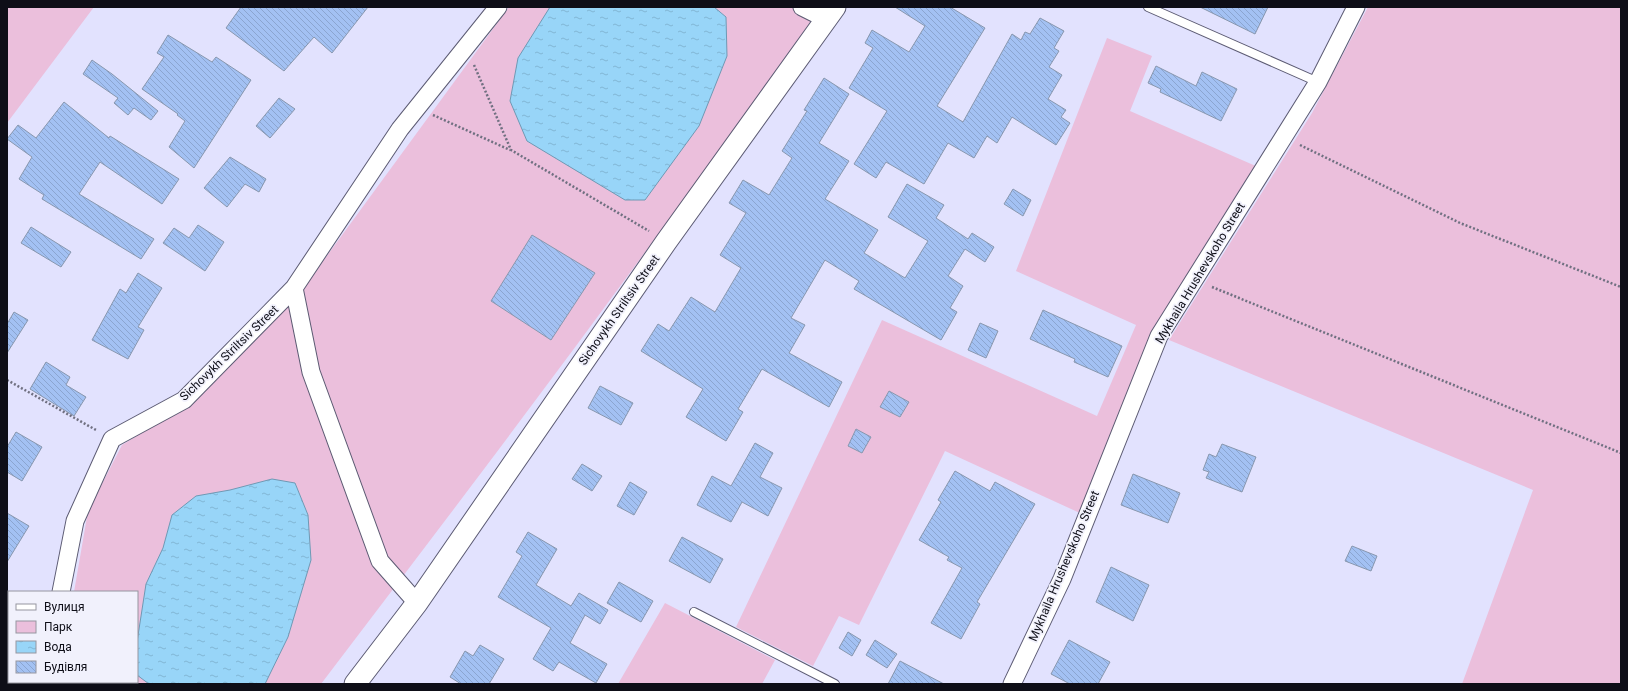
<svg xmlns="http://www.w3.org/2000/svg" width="1628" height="691" font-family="Roboto,sans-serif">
<defs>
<pattern id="water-ripples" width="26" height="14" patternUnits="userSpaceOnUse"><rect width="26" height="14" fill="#98d5f8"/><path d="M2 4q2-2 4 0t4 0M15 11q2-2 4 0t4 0" fill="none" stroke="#82b6d4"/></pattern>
<pattern id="building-back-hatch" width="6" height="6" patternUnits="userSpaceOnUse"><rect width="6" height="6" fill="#a3c1f3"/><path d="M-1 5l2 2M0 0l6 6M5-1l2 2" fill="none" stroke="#8ba5d0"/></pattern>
</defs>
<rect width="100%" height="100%" fill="#e2e2fe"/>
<path fill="#ebbfdc" d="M 7,7 L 94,7 L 7,123 Z
M 509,7 L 550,7 L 549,8 L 726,17 L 714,7 L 821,7 C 660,237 491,461 321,684 L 57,684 L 58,682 L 137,682 L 137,592 L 74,592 L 88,511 L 122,445 L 180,409 L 307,283 Z
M 1368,7 L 1621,7 L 1621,684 L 1462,684 L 1533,490 L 1169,340 L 1312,113 Z
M 1107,38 L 1152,56 L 1130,111 L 1258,167 L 1171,303 L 1082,514 L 945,451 L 859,625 L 839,616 L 813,666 L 736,627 L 882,320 L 1097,416 L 1136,325 L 1016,271 Z
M 665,603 L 775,660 L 762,684 L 618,684 Z"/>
<path fill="url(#water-ripples)" stroke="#6f99b4" d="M 550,7 L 714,7 L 726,17 L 727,56 L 699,126 L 645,200 L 625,200 L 527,141 L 510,101 L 518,58 Z
M 272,479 L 295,483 L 308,515 L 311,560 L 288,637 L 265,684 L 149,684 L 137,675 L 137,642 L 146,584 L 163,548 L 172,515 L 196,496 L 230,490 Z"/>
<path fill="url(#building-back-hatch)" stroke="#8897ae" d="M 241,7 L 368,7 L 332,53 L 314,37 L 284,71 L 226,28 Z
M 895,7 L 950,7 L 985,28 L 937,106 L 963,122 L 1012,34 L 1021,40 L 1025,32 L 1030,34 L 1040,18 L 1064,31 L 1054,48 L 1059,51 L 1049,67 L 1062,75 L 1048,99 L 1066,110 L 1061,117 L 1070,123 L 1056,145 L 1012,117 L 997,143 L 987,136 L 974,158 L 948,143 L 924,184 L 886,162 L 876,178 L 854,164 L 887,111 L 849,88 L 873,48 L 865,43 L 872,30 L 909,52 L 925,26 Z
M 1200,7 L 1268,7 L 1255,34 Z
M 168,35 L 212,62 L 216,57 L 251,80 L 194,168 L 169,147 L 185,121 L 177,115 L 178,114 L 142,89 L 164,57 L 157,53 Z
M 92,60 L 112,74 L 158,111 L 151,120 L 134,108 L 128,115 L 114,103 L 118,98 L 83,74 Z
M 1156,66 L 1196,86 L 1202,72 L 1237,89 L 1221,121 L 1160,92 L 1161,89 L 1148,83 Z
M 824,78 L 849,94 L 819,143 L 849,161 L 825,199 L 878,230 L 864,253 L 905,278 L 928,241 L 888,217 L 907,184 L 944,205 L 936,218 L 968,239 L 972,233 L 994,247 L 985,262 L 965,249 L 948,276 L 963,286 L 950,308 L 957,312 L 941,340 L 854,289 L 859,281 L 825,260 L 791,318 L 805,325 L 789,353 L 842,382 L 829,407 L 762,369 L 738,409 L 743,412 L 726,441 L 686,417 L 703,389 L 641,351 L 658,324 L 669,331 L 691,297 L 715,312 L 741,268 L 720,255 L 746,213 L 729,203 L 743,180 L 769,195 L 792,158 L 782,151 L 807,111 L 804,110 Z
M 279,98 L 295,109 L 270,138 L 256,126 Z
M 64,102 L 109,138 L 110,136 L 179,179 L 162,204 L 100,162 L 79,194 L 154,239 L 141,259 L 42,199 L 44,195 L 19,179 L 32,157 L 7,139 L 18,125 L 36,138 Z
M 230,157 L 266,179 L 259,192 L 245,184 L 227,207 L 204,188 Z
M 1013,189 L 1031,200 L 1023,216 L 1004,204 Z
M 198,225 L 224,242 L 205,271 L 163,243 L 174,228 L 189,238 Z
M 31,227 L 71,252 L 61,267 L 21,243 Z
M 532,235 L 595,273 L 551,340 L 491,301 Z
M 138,273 L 162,288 L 138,327 L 144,330 L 128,359 L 92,340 L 120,289 L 126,293 Z
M 1043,310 L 1122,346 L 1108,377 L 1074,362 L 1075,359 L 1030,339 Z
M 14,312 L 28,320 L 7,353 L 7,324 Z
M 980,323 L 998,331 L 986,358 L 968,350 Z
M 46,362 L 70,377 L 66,385 L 86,397 L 74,416 L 30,389 Z
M 600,386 L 633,403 L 621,425 L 588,408 Z
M 889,391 L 909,402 L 900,417 L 880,407 Z
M 856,429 L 871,437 L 862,453 L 848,446 Z
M 16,432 L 42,447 L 22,481 L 7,472 L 7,447 Z
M 755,443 L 773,453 L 760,477 L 782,488 L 768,516 L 742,502 L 731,522 L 697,505 L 712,476 L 731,486 Z
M 1222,444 L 1256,457 L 1242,492 L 1206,478 L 1209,472 L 1203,470 L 1209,454 L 1216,457 Z
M 582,464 L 602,476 L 592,491 L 572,479 Z
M 955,471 L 990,491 L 995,482 L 1035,504 L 977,602 L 980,604 L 961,639 L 931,623 L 962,568 L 947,560 L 949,557 L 919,540 L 941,502 L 938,500 Z
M 1133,474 L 1180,493 L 1168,523 L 1121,505 Z
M 630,482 L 647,492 L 634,515 L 617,506 Z
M 7,513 L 29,526 L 7,562 Z
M 528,532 L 557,549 L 536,585 L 571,606 L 579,593 L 608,610 L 600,624 L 585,615 L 570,643 L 607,664 L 596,683 L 559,662 L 553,671 L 533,659 L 551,628 L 498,597 L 522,556 L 516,552 Z
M 682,537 L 723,559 L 710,583 L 669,561 Z
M 1352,546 L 1377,556 L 1371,571 L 1345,561 Z
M 1111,567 L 1149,585 L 1133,621 L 1096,602 Z
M 619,582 L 653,601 L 641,622 L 607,603 Z
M 848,632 L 861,640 L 852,656 L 839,648 Z
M 875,640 L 897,654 L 887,668 L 866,655 Z
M 1069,640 L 1110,662 L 1098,684 L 1070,684 L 1051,674 Z
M 480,645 L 504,659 L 489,684 L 461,684 L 450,677 L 465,651 L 473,656 Z
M 900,661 L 944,684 L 888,684 Z"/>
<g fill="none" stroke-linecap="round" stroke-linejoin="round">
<g stroke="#5c5b73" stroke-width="10">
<path id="service" d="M 1148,7 L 1318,82
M 694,612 L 835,684"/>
</g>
<g stroke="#5c5b73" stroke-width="19">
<path id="minor" d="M 802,7 L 826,19
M 294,288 L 311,372 L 380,561 L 417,603
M 61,592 L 75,521 L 112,439 L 184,400 L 294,288 L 400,129 L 498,7
M 43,684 L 43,682
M 1012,684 L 1062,579 L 1159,336 L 1318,82 L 1356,7"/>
</g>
<g stroke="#5c5b73" stroke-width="23">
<path id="tertiary" d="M 355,684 L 417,603 L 666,242 L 835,7"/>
</g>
<path stroke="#707081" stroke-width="2.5" stroke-dasharray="2 2" stroke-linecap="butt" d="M 474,65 L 511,150 L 649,231
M 433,115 L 510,150
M 1300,145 L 1460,223 L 1621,287
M 1212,287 L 1621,453
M 7,380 L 96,430"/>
<use href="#service" stroke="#fff" stroke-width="8"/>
<use href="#minor" stroke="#fff" stroke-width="17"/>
<use href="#tertiary" stroke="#fff" stroke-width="21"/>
</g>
<g text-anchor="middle" stroke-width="3.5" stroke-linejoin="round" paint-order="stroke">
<g font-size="12" fill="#0e0e17" stroke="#f1f1fc">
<text transform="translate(1200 273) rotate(-59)" y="4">Mykhaila Hrushevskoho Street</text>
<text transform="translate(619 310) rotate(-55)" y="4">Sichovykh Striltsiv Street</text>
<text transform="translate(229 353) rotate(-44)" y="4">Sichovykh Striltsiv Street</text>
<text transform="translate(1064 566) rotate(-67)" y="4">Mykhaila Hrushevskoho Street</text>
</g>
</g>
<rect width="1628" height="691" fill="none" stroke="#0e0e17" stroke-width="16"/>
<rect x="8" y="591" width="130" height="92" fill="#f1f1fc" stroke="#9696a0"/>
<rect x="16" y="604" width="20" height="6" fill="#ffffff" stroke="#9696a0"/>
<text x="44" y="611" font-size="12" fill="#0e0e17">Вулиця</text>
<rect x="16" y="621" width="20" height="12" fill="#ebbfdc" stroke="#9696a0"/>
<text x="44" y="631" font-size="12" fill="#0e0e17">Парк</text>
<rect x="16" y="641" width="20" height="12" fill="url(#water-ripples)" stroke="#9696a0"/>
<text x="44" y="651" font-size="12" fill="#0e0e17">Вода</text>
<rect x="16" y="661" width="20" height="12" fill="url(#building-back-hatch)" stroke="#9696a0"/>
<text x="44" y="671" font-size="12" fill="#0e0e17">Будівля</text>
</svg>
